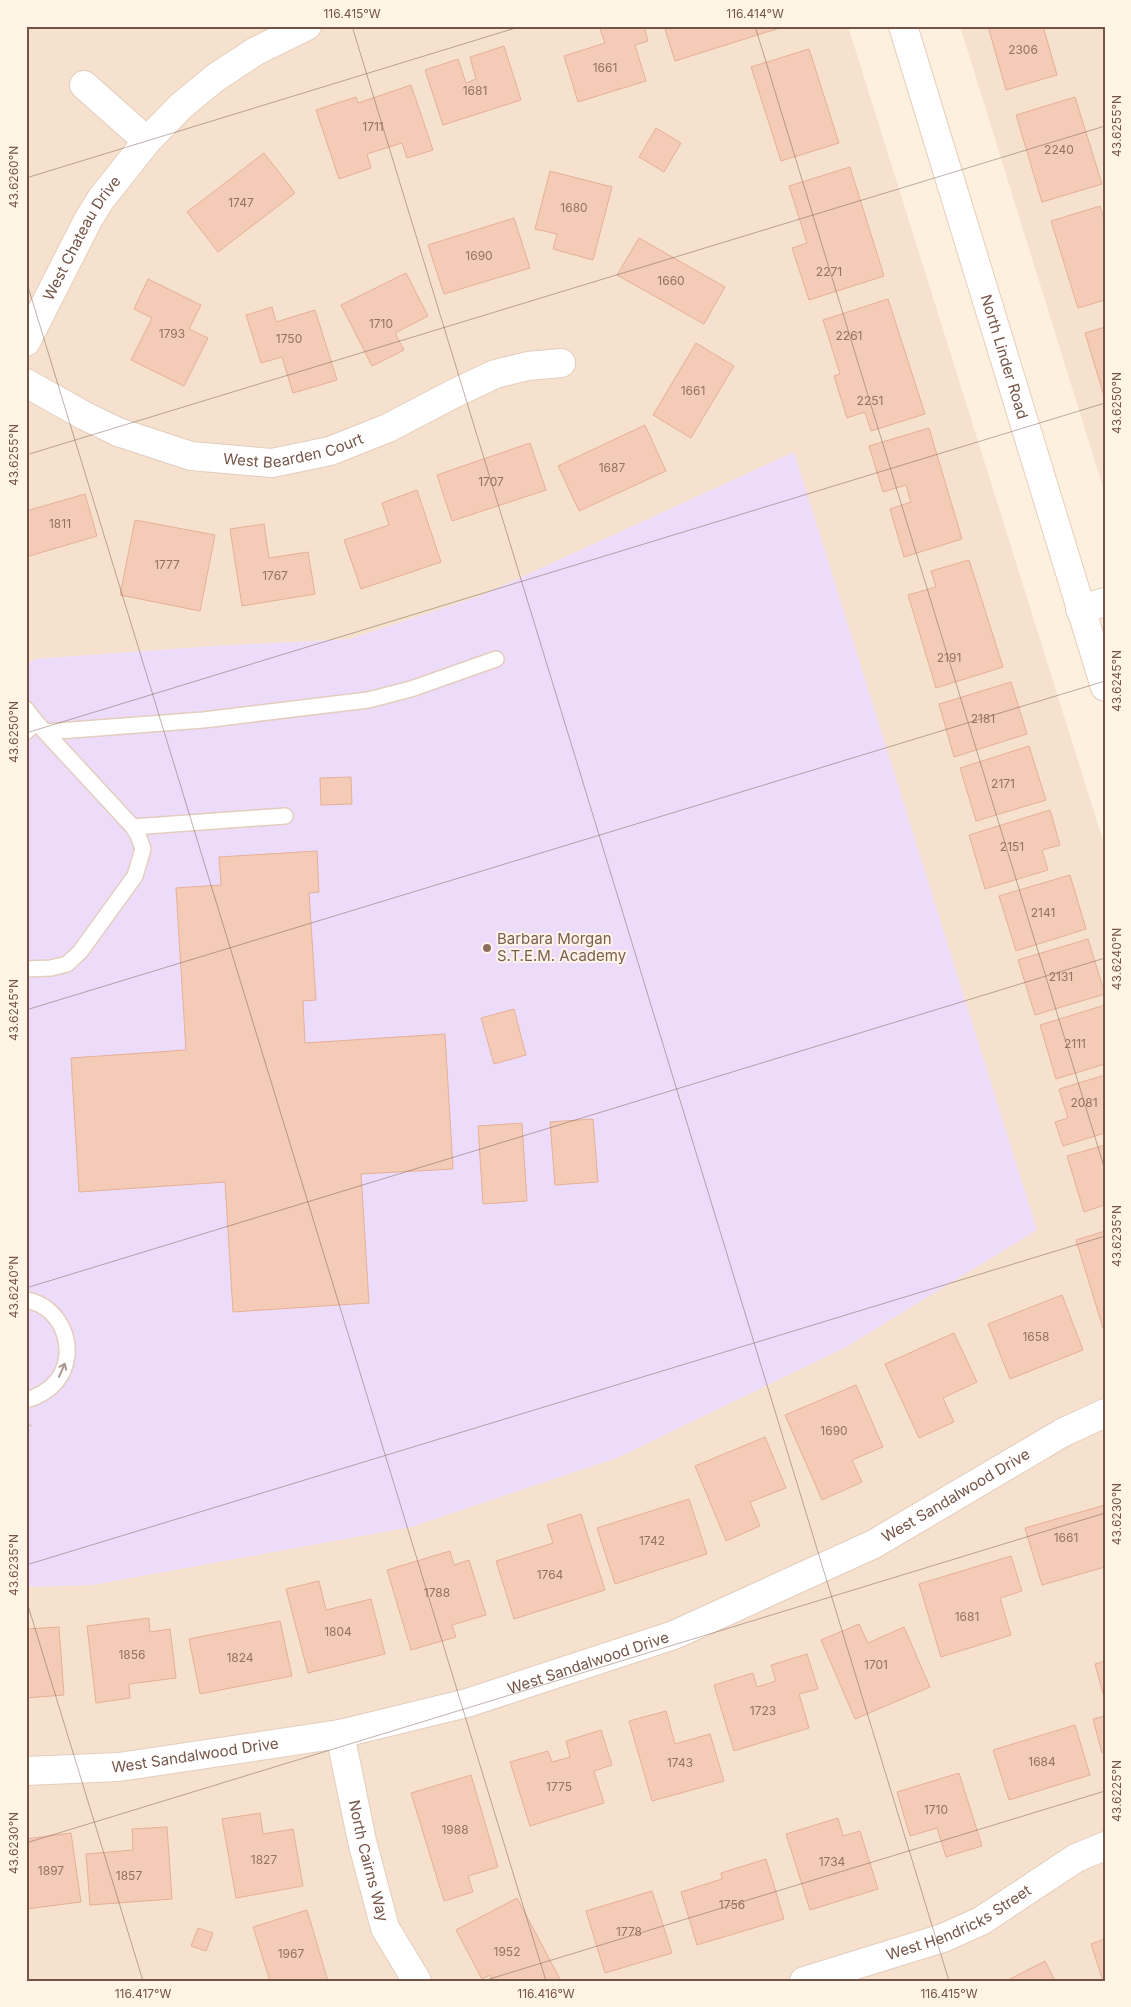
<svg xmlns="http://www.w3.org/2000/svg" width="1131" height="2007" font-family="Inter,sans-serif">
<rect width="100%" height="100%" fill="#fdf0df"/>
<path fill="#f5e1cd" d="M 26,26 L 848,26 L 1105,847 L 1105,1981 L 26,1981 L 26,1587 L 92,1585 L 617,1458 L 662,1435 L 480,596 L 350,639 L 213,646 L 34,659 L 26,666 Z
M 960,26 L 1105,26 L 1105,494 Z"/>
<path fill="#eddcf9" d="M 794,452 L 1037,1230 L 846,1347 L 617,1458 L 411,1527 L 92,1585 L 26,1587 L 26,666 L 34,659 L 213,646 L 350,639 L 480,596 Z"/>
<path fill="#f3cbb6" stroke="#e6b096" d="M 599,26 L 644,26 L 648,41 L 635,45 L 646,81 L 578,102 L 564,56 L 605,43 Z
M 664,26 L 786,26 L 675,61 Z
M 988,26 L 1043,26 L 1057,75 L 1006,90 Z
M 504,46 L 521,100 L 443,125 L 425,70 L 458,59 L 466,83 L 476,79 L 470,57 Z
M 809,49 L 839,143 L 781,161 L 751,67 Z
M 411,85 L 433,150 L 407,158 L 402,143 L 367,154 L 371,168 L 339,179 L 316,110 L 356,97 L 358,103 Z
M 1075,97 L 1102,184 L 1042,202 L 1016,115 Z
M 656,128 L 681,143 L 664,172 L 639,157 Z
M 264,153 L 295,193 L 218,252 L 187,212 Z
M 850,167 L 884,276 L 809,300 L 792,248 L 807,243 L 789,186 Z
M 550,171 L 612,187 L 593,260 L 553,249 L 557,234 L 535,229 Z
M 1100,206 L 1105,222 L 1105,300 L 1078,308 L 1051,221 Z
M 514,218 L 530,268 L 444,294 L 428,245 Z
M 639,238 L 725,287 L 704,324 L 617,275 Z
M 406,273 L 428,316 L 395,333 L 404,350 L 372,366 L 341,305 Z
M 148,279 L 201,305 L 189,329 L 208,338 L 184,386 L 131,360 L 152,318 L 134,309 Z
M 888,299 L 925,414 L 871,431 L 865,412 L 847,418 L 834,376 L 840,374 L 823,320 Z
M 272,307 L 276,322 L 315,310 L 337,380 L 293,393 L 282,357 L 261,363 L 246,315 Z
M 1105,327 L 1105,399 L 1085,333 Z
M 696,343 L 734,366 L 691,438 L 653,415 Z
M 645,425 L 666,471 L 579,511 L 558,466 Z
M 929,428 L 962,539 L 904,557 L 890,509 L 911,502 L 906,485 L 883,492 L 869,446 Z
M 530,443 L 546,490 L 452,521 L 437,475 Z
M 417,490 L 441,562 L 361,589 L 344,540 L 389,525 L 382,503 Z
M 85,494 L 97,536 L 26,557 L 26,511 Z
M 135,520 L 215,535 L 200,611 L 120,595 Z
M 264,524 L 269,558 L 308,552 L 315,594 L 242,606 L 230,529 Z
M 969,560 L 1003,667 L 936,688 L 908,595 L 936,587 L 931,571 Z
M 1011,682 L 1027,734 L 954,757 L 939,704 Z
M 1029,746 L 1046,800 L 976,821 L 960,768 Z
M 351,777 L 352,804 L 321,805 L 320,778 Z
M 1050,810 L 1060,845 L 1042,850 L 1048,870 L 985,889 L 969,835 Z
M 317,851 L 319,892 L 309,893 L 316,1000 L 303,1001 L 305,1043 L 445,1034 L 453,1169 L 361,1174 L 369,1303 L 233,1312 L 225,1182 L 79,1192 L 71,1058 L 186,1050 L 176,888 L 221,885 L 219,857 Z
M 1070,875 L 1086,929 L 1016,951 L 999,896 Z
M 1088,939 L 1105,994 L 1035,1015 L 1018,960 Z
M 1105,1005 L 1105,1064 L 1056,1079 L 1040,1025 Z
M 514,1009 L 526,1055 L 494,1064 L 481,1018 Z
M 1105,1075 L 1105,1133 L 1063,1146 L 1055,1122 L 1068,1118 L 1059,1089 Z
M 593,1119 L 598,1182 L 555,1185 L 550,1122 Z
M 522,1123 L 527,1201 L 483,1204 L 478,1126 Z
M 1105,1145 L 1105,1205 L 1084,1212 L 1067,1156 Z
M 1105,1231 L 1105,1327 L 1103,1328 L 1076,1240 Z
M 1062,1295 L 1083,1350 L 1010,1379 L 988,1324 Z
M 954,1333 L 977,1382 L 943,1398 L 954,1422 L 919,1438 L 885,1364 Z
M 856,1385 L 883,1447 L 852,1460 L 862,1482 L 822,1500 L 785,1415 Z
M 765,1437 L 786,1488 L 750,1502 L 760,1526 L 726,1541 L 695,1466 Z
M 689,1499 L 707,1554 L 615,1584 L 597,1528 Z
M 1105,1505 L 1105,1567 L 1042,1585 L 1025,1528 Z
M 581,1514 L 605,1590 L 514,1619 L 496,1561 L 553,1543 L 547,1525 Z
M 450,1551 L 454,1565 L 469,1560 L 486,1615 L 452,1625 L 456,1637 L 411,1650 L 387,1570 Z
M 1011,1556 L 1022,1591 L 1000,1598 L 1011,1635 L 941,1657 L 919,1584 Z
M 319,1581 L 326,1610 L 371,1599 L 385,1654 L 308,1673 L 286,1589 Z
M 149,1618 L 150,1632 L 170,1629 L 176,1678 L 129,1684 L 130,1698 L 96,1703 L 87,1626 Z
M 280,1621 L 292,1676 L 200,1694 L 189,1639 Z
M 859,1624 L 868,1643 L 904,1627 L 930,1687 L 855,1719 L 821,1640 Z
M 59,1627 L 64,1695 L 26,1698 L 26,1629 Z
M 807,1654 L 818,1689 L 799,1694 L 809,1728 L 734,1751 L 714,1685 L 753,1673 L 757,1687 L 776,1681 L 771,1665 Z
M 1105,1661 L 1105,1701 L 1095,1664 Z
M 666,1711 L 675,1744 L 710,1734 L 724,1781 L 652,1801 L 629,1721 Z
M 1105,1716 L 1105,1752 L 1102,1753 L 1093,1719 Z
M 1075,1725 L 1090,1775 L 1009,1800 L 993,1750 Z
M 601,1730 L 612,1765 L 594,1771 L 604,1803 L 530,1826 L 510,1762 L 548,1751 L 552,1762 L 570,1757 L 566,1741 Z
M 959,1773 L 982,1846 L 946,1857 L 937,1828 L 910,1836 L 897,1792 Z
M 471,1775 L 498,1867 L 468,1876 L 473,1892 L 444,1901 L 411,1793 Z
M 260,1813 L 263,1834 L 293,1829 L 303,1886 L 236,1898 L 222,1819 Z
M 838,1818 L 843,1836 L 860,1831 L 878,1889 L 810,1910 L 786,1834 Z
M 167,1827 L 172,1899 L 90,1905 L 86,1854 L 133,1850 L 132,1829 Z
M 71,1833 L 81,1902 L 26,1909 L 26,1839 Z
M 766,1859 L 784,1919 L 697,1945 L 681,1892 L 722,1879 L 721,1873 Z
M 652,1891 L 672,1953 L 605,1973 L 586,1911 Z
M 517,1898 L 561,1981 L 493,1981 L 490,1975 L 482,1979 L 456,1930 Z
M 307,1910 L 328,1981 L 270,1981 L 253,1927 Z
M 198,1928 L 213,1933 L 206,1951 L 191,1946 Z
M 1105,1939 L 1105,1981 L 1103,1981 L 1091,1944 Z
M 1045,1961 L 1055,1981 L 1006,1981 Z"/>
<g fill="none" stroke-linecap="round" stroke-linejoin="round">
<g stroke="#e3cdbe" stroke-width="18">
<path id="lane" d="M 26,709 L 36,722 L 26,732
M 45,732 L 203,720 L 368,700 L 411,689 L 496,659
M 133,827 L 285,816
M 26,969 L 51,968 L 67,964 L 80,952 L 135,876 L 143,849 L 138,835 L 133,827 L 36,722
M 26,1300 C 63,1306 80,1353 56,1382 C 48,1391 37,1397 26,1400"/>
</g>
<g stroke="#e3cdbe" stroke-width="30">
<g id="street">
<path d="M 84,85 L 147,141"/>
<path id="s1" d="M 26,383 L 83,415 L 118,432 L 191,456 L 272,463 L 330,451 L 388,428 L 453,394 L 495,374 L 528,366 L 561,363"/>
<path d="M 1080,609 L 1105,602"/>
<path id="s2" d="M 340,1734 L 362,1841 L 385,1928 L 417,1981"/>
<path id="s3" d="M 26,1771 L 119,1767 L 340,1734 L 467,1703 L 674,1635 L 874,1544 L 1062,1433 L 1105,1413"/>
<path id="s4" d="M 804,1981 L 943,1938 L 981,1921 L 1076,1858 L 1105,1846"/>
</g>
</g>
<g stroke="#e8cebb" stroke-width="30">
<g id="secondary">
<path id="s5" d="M 903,26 L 1105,687"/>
<path id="s6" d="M 26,342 L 88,220 L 101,199 L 147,141 L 181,106 L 215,78 L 256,51 L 307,26"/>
</g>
</g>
<path stroke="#d8ae99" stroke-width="3" stroke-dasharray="1 4" stroke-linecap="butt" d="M 26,1435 L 31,1424"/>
<use href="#lane" stroke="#fff" stroke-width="15"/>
<use href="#street" stroke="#fff" stroke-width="28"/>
<use href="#secondary" stroke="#fff" stroke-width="28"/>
</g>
<defs><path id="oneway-shaft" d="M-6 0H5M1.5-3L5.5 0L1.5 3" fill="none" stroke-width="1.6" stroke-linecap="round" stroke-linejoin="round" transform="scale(1.25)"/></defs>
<use stroke="#ac9890" href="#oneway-shaft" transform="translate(62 1370) rotate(-66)"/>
<path fill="none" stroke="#745446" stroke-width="1" stroke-opacity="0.45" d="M 352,26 L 949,1981M 755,26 L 1105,1170M 26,178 L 522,26M 26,280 L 546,1981M 26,455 L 1105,126M 26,733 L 1105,403M 26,1010 L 1105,681M 26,1288 L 1105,958M 26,1565 L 1105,1236M 26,1599 L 143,1981M 26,1843 L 1105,1513M 483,1981 L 1105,1791"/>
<circle fill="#8d6e63" stroke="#fff4e6" stroke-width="2" cx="487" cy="948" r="5"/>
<g text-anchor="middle" stroke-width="4" stroke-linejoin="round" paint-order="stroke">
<g font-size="12" fill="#947262">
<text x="1023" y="54">2306</text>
<text x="605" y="72">1661</text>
<text x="475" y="95">1681</text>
<text x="373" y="131">1711</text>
<text x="1059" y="154">2240</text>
<text x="241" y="207">1747</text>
<text x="574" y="212">1680</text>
<text x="479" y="260">1690</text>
<text x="829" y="276">2271</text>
<text x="671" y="285">1660</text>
<text x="381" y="328">1710</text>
<text x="172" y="338">1793</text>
<text x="849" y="340">2261</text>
<text x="289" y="343">1750</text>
<text x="693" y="395">1661</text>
<text x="870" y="405">2251</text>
<text x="612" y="472">1687</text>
<text x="491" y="486">1707</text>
<text x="60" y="528">1811</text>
<text x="167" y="569">1777</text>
<text x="275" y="580">1767</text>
<text x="949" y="662">2191</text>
<text x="983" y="723">2181</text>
<text x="1003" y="788">2171</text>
<text x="1012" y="851">2151</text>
<text x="1043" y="917">2141</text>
<text x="1061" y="981">2131</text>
<text x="1075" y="1048">2111</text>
<text x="1084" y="1107">2081</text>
<text x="1036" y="1341">1658</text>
<text x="834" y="1435">1690</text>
<text x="1066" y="1542">1661</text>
<text x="652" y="1545">1742</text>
<text x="550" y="1579">1764</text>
<text x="437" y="1597">1788</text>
<text x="967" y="1621">1681</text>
<text x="338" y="1636">1804</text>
<text x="132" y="1659">1856</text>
<text x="240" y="1662">1824</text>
<text x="876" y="1669">1701</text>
<text x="763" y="1715">1723</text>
<text x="1042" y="1766">1684</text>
<text x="680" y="1767">1743</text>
<text x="559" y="1791">1775</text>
<text x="936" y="1814">1710</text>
<text x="455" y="1834">1988</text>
<text x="264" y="1864">1827</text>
<text x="832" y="1866">1734</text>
<text x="51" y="1875">1897</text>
<text x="129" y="1880">1857</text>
<text x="732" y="1909">1756</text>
<text x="629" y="1936">1778</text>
<text x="507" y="1956">1952</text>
<text x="291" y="1958">1967</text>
</g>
<g font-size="15" fill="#745446" stroke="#fff4e6">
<text dy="5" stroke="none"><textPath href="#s6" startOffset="118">West Chateau Drive</textPath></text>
<text dy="5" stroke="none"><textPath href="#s5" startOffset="346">North Linder Road</textPath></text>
<text dy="5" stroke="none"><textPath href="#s1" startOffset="285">West Bearden Court</textPath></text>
<text dy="5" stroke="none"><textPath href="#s3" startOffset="980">West Sandalwood Drive</textPath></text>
<text dy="5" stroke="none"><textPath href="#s3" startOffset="575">West Sandalwood Drive</textPath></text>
<text dy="5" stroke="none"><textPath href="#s3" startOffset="170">West Sandalwood Drive</textPath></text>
<text dy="5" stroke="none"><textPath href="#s2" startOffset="130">North Cairns Way</textPath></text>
<text dy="5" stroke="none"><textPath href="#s4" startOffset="166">West Hendricks Street</textPath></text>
</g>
<g font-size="15" fill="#785e54" stroke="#fff4e6" text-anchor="start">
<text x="497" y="944">Barbara Morgan<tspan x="497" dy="17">S.T.E.M. Academy</tspan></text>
</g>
</g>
<rect width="1131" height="2007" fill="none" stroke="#fff4e6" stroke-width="55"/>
<rect x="28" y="28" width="1076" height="1952" fill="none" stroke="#745446" stroke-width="2"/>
<g font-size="12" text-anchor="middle" fill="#745446">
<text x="352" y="18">116.415°W</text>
<text x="755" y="18">116.414°W</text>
<text transform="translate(1117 126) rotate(-90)" y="4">43.6255°N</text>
<text transform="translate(14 177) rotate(-90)" y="4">43.6260°N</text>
<text transform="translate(1117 403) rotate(-90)" y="4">43.6250°N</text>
<text transform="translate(14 455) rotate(-90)" y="4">43.6255°N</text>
<text transform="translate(1117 681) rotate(-90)" y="4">43.6245°N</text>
<text transform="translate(14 732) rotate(-90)" y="4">43.6250°N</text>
<text transform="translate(1117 959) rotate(-90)" y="4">43.6240°N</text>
<text transform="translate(14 1010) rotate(-90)" y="4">43.6245°N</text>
<text transform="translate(1117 1236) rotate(-90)" y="4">43.6235°N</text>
<text transform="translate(14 1287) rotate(-90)" y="4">43.6240°N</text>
<text transform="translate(1117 1514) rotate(-90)" y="4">43.6230°N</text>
<text transform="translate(14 1565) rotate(-90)" y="4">43.6235°N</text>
<text transform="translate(1117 1791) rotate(-90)" y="4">43.6225°N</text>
<text transform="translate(14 1843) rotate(-90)" y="4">43.6230°N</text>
<text x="143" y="1998">116.417°W</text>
<text x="546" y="1998">116.416°W</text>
<text x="949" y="1998">116.415°W</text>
</g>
</svg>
